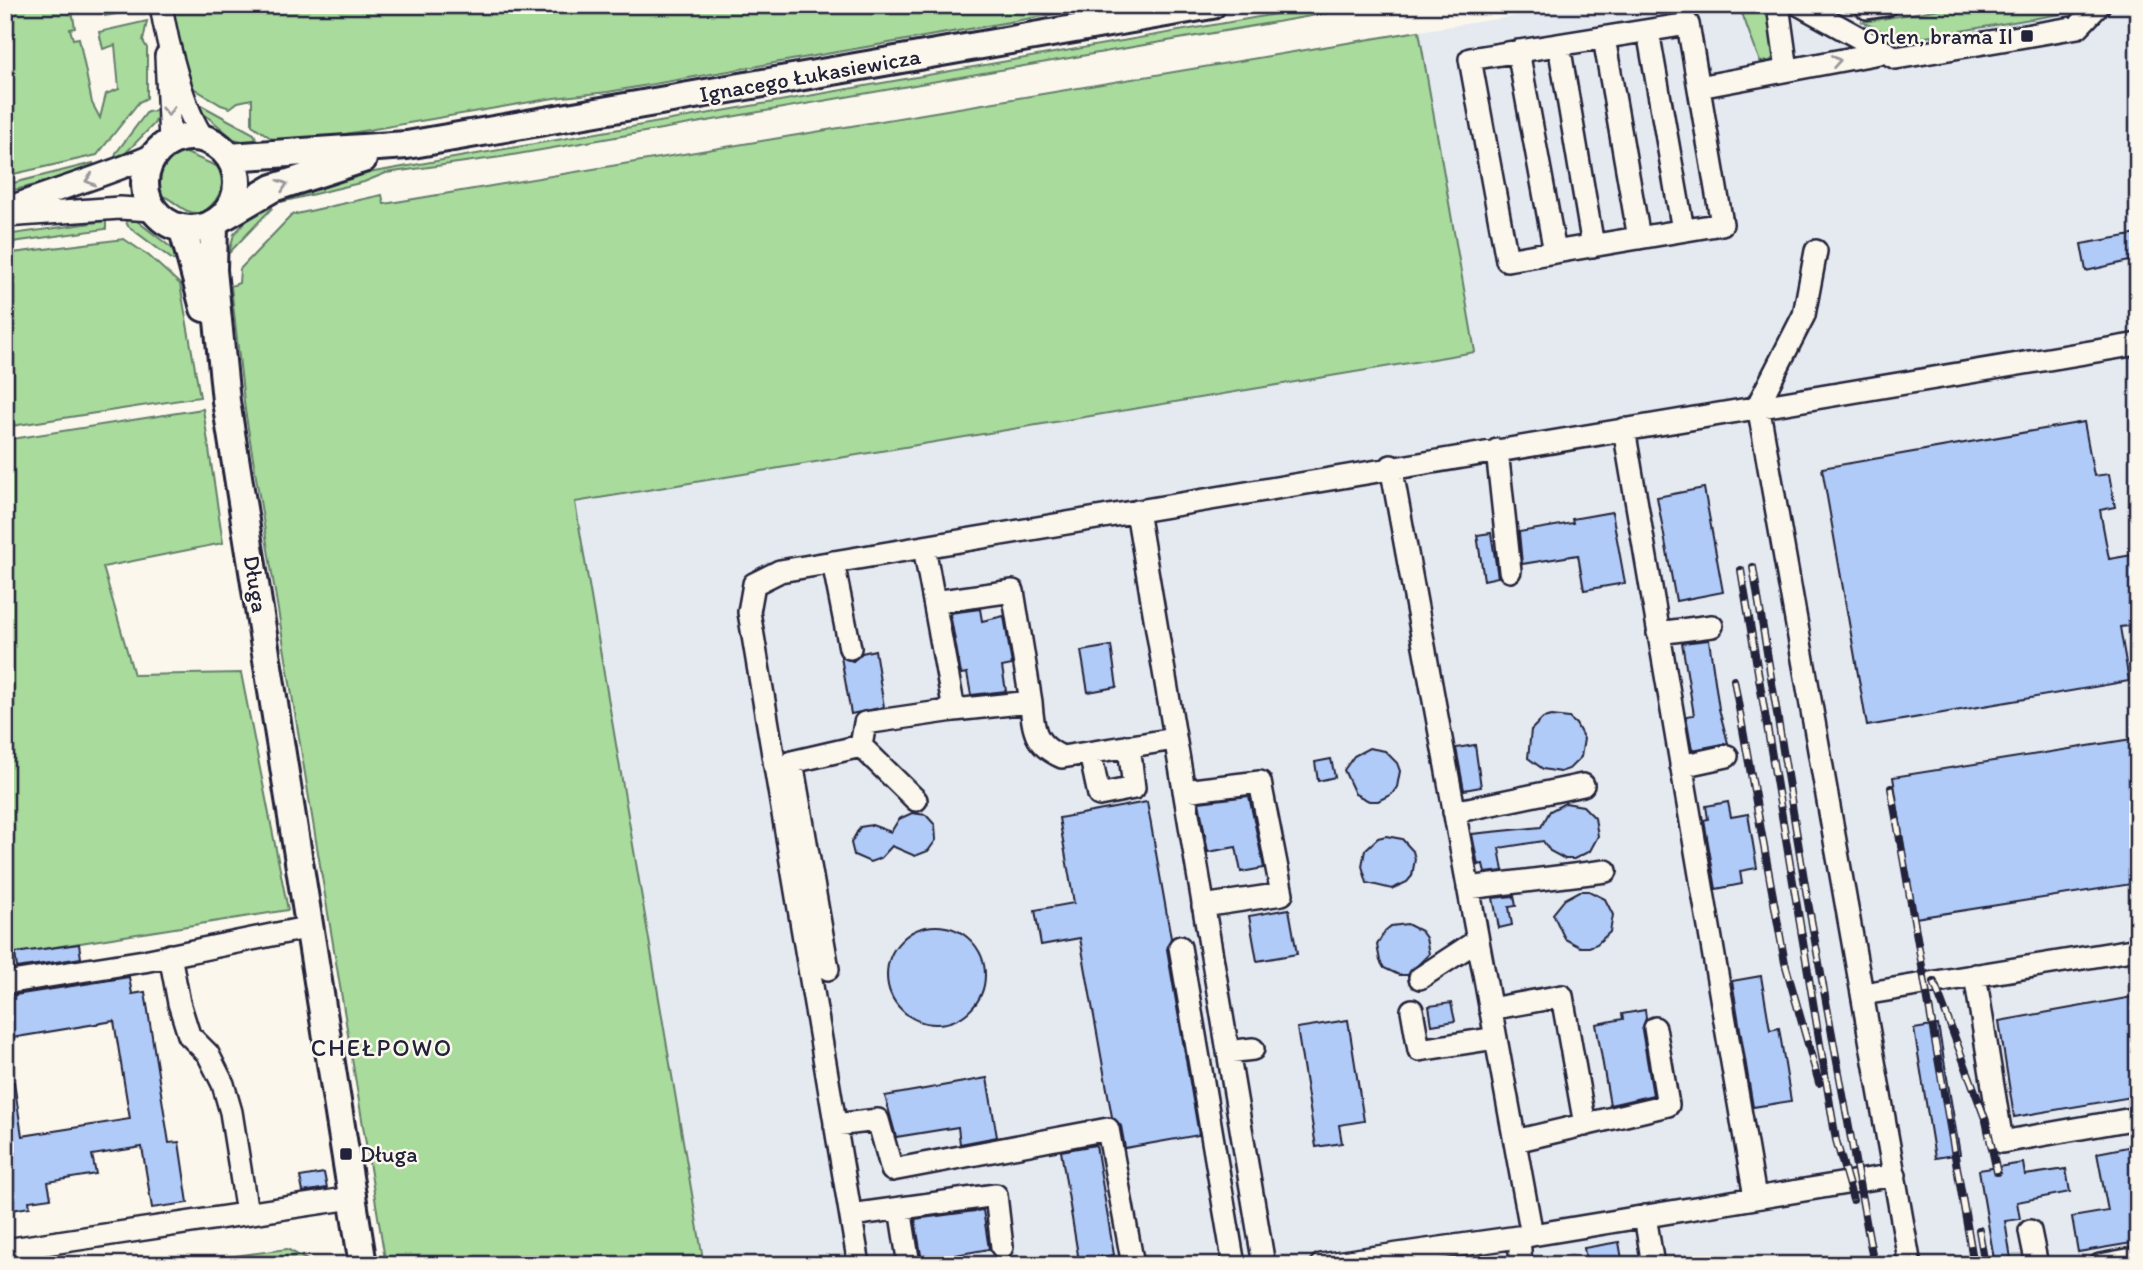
<svg xmlns="http://www.w3.org/2000/svg" width="2143" height="1270" font-family="Itim,sans-serif">
<rect width="100%" height="100%" fill="#fbf7ec"/>
<filter id="ink" filterUnits="userSpaceOnUse"><feTurbulence type="fractalNoise" baseFrequency=".0143" numOctaves="2"/><feDisplacementMap in="SourceGraphic" scale="14" xChannelSelector="R" yChannelSelector="G"/><feConvolveMatrix kernelMatrix="1 2 1 2 8 2 1 2 1" color-interpolation-filters="sRGB"/></filter>
<g filter="url(#ink)">
<path fill="#e4eaf0" d="M 1587,5 L 1829,5 L 1897,39 L 2068,10 L 2072,5 L 2138,5 L 2138,1265 L 704,1265 L 575,502 L 1474,352 L 1419,31 Z"/>
<path fill="#a8db9c" stroke="#657e6c" stroke-width="2" d="M 5,5 L 71,5 L 75,28 L 70,29 L 73,39 L 79,38 L 92,103 L 100,118 L 106,94 L 119,89 L 115,45 L 103,49 L 99,32 L 147,21 L 143,41 L 147,48 L 147,98 L 139,102 L 97,155 L 5,176 Z
M 98,5 L 144,5 L 145,9 L 105,16 Z
M 171,5 L 1107,5 L 608,92 L 554,98 L 281,145 L 252,125 L 252,99 L 238,102 L 230,108 L 221,105 L 190,86 Z
M 1327,5 L 1374,5 L 501,157 L 386,173 L 364,182 L 281,202 L 279,193 L 374,172 Z
M 1739,5 L 1770,5 L 1777,54 L 1770,61 L 1760,62 Z
M 1964,5 L 2072,5 L 2060,14 L 1908,40 L 1897,39 L 1863,22 Z
M 1419,31 L 1475,352 L 575,502 L 704,1265 L 386,1265 L 245,410 L 231,286 L 239,283 L 240,269 L 292,215 L 382,195 L 384,204 Z
M 199,104 L 254,134 L 259,145 L 234,139 L 197,108 L 195,105 Z
M 161,110 L 154,124 L 114,165 L 116,153 L 147,112 Z
M 184,152 L 223,169 C 225,188 217,205 200,213 C 181,215 173,195 156,195 C 154,175 163,156 184,152 Z
M 93,163 L 96,171 L 5,192 L 5,185 Z
M 269,197 L 272,208 L 229,253 L 234,234 Z
M 125,220 L 137,221 L 182,256 L 178,261 L 173,260 L 128,226 Z
M 106,221 L 106,229 L 5,243 L 5,235 Z
M 124,239 L 149,256 L 180,284 L 200,397 L 5,427 L 5,254 Z
M 203,409 L 223,543 L 103,567 L 134,675 L 241,673 L 288,910 L 5,955 L 5,440 Z
M 287,1249 L 316,1265 L 169,1265 Z"/>
<path fill="#b0cbf8" stroke="#22223b" stroke-width="2" d="M 2138,234 L 2138,259 L 2086,271 L 2081,244 Z
M 2084,422 L 2094,476 L 2109,474 L 2115,507 L 2100,510 L 2109,559 L 2138,554 L 2138,625 L 2120,627 L 2129,681 L 1867,726 L 1822,468 Z
M 1704,488 L 1723,592 L 1676,601 L 1657,497 Z
M 1612,512 L 1625,583 L 1584,590 L 1578,555 L 1522,564 L 1519,532 L 1573,523 L 1572,519 Z
M 1491,533 L 1498,577 L 1484,580 L 1477,535 Z
M 980,609 L 982,621 L 1004,616 L 1012,665 L 1002,667 L 1006,691 L 971,695 L 967,673 L 961,674 L 950,613 Z
M 1709,640 L 1719,709 L 1728,743 L 1692,750 L 1686,716 L 1694,715 L 1682,643 Z
M 1111,646 L 1117,687 L 1088,692 L 1081,651 Z
M 875,650 L 884,707 L 851,714 L 841,657 L 853,661 L 862,653 Z
M 1552,716 L 1569,718 L 1576,724 L 1584,739 L 1581,757 L 1569,769 L 1560,772 L 1543,769 L 1528,758 L 1531,730 L 1543,718 Z
M 2138,738 L 2138,883 L 1915,918 L 1893,777 Z
M 1475,745 L 1481,787 L 1464,790 L 1456,748 Z
M 1369,748 L 1385,751 L 1397,763 L 1400,771 L 1397,787 L 1392,794 L 1378,801 L 1369,801 L 1355,794 L 1344,770 L 1354,756 Z
M 1331,759 L 1335,777 L 1318,781 L 1315,762 Z
M 1249,796 L 1264,868 L 1241,872 L 1236,847 L 1208,852 L 1199,802 Z
M 1147,802 L 1171,938 L 1167,949 L 1199,1135 L 1125,1148 L 1121,1126 L 1112,1117 L 1080,938 L 1041,945 L 1035,910 L 1074,903 L 1059,818 Z
M 1728,802 L 1731,817 L 1748,814 L 1757,868 L 1740,871 L 1742,884 L 1716,889 L 1704,820 L 1708,819 L 1706,806 Z
M 1565,803 L 1583,806 L 1595,818 L 1598,836 L 1590,851 L 1574,859 L 1565,859 L 1550,851 L 1543,841 L 1499,848 L 1503,871 L 1485,873 L 1483,864 L 1478,865 L 1472,834 L 1541,827 L 1550,811 Z
M 912,813 L 926,815 L 935,825 L 936,840 L 928,851 L 915,856 L 892,846 L 881,858 L 870,862 L 854,855 L 851,843 L 860,827 L 872,825 L 891,832 L 899,819 Z
M 1386,836 L 1402,839 L 1413,851 L 1415,859 L 1412,876 L 1407,882 L 1392,889 L 1367,883 L 1362,866 L 1365,850 L 1378,838 Z
M 1580,891 L 1589,891 L 1605,899 L 1613,915 L 1610,932 L 1597,944 L 1589,947 L 1580,947 L 1565,939 L 1553,914 L 1565,899 Z
M 1514,896 L 1516,906 L 1509,907 L 1512,925 L 1499,928 L 1493,898 Z
M 1289,909 L 1297,954 L 1257,961 L 1249,916 Z
M 1407,924 L 1421,931 L 1426,938 L 1429,954 L 1408,975 L 1399,975 L 1384,968 L 1380,961 L 1377,945 L 1385,931 L 1391,926 Z
M887 975a49 49 0 1 1 98 0a49 49 0 1 1-98 0Z
M 79,944 L 81,958 L 17,968 L 15,953 Z
M 1761,976 L 1770,1030 L 1779,1028 L 1791,1101 L 1753,1107 L 1732,981 Z
M 129,977 L 132,994 L 145,992 L 169,1143 L 179,1142 L 188,1203 L 152,1208 L 142,1147 L 92,1155 L 96,1174 L 48,1182 L 51,1198 L 29,1201 L 30,1207 L 5,1211 L 5,1173 L 8,1173 L 5,1082 L 14,1082 L 22,1136 L 130,1119 L 114,1021 L 5,1039 L 5,1001 L 15,995 Z
M 2138,996 L 2138,1096 L 2014,1117 L 1999,1021 Z
M 1451,1003 L 1455,1021 L 1432,1025 L 1429,1006 Z
M 1645,1010 L 1646,1018 L 1642,1030 L 1653,1095 L 1610,1105 L 1596,1024 L 1623,1019 L 1622,1014 Z
M 1348,1020 L 1364,1121 L 1339,1125 L 1342,1143 L 1316,1147 L 1297,1028 Z
M 1938,1025 L 1960,1154 L 1935,1158 L 1914,1029 Z
M 987,1078 L 997,1137 L 960,1144 L 958,1127 L 896,1137 L 885,1096 Z
M 1096,1145 L 1114,1255 L 1079,1261 L 1061,1151 Z
M 2138,1145 L 2138,1242 L 2078,1252 L 2072,1217 L 2108,1211 L 2097,1153 Z
M 2023,1163 L 2025,1175 L 2066,1169 L 2070,1192 L 2017,1202 L 2020,1219 L 2005,1221 L 2012,1265 L 1995,1265 L 1979,1170 Z
M 324,1173 L 327,1188 L 303,1192 L 300,1177 Z
M 983,1210 L 989,1249 L 922,1261 L 915,1219 Z
M 1619,1242 L 1623,1265 L 1587,1265 L 1584,1248 Z"/>
<g fill="none" stroke-linecap="round" stroke-linejoin="round">
<g stroke="#22223b" stroke-width="26">
<path id="minor" d="M 161,5 C 167,42 183,110 204,139
M 1778,5 L 1787,70
M 1800,5 L 1896,58 L 2078,27 L 2099,5
M 1867,5 L 1867,8 L 1886,5
M 1688,24 L 1722,224 L 1507,260 L 1470,59 Z
M 1648,31 L 1683,230
M 1604,38 L 1639,238
M 1559,45 L 1593,246
M 1518,51 L 1555,252
M 166,56 L 170,141
M 1699,87 L 1885,52
M 5,209 C 54,190 105,176 153,155
M 5,216 L 120,208 L 152,210
M 1816,251 L 1804,315 L 1758,405 L 1910,1265
M 1624,429 L 1755,1197
M 1497,450 L 1510,571
M 1391,466 L 1532,1235
M 1137,511 L 1264,1265
M 833,562 L 850,648
M 934,602 L 1013,591 L 1031,702 L 954,710
M 1658,633 L 1712,626
M 1031,702 C 1033,731 1035,745 1062,757 L 1175,739
M 861,746 L 916,800
M 1090,753 L 1099,795 L 1134,788 L 1129,746
M 1681,766 L 1727,756
M 1184,791 L 1260,782 L 1282,894 L 1203,906
M 1454,812 L 1583,785
M 1468,888 L 1606,871
M 1180,947 L 1234,1265
M 170,955 L 179,1003 L 189,1035 L 208,1054 L 223,1084 L 231,1112 L 247,1213
M 828,969 L 792,762 L 861,746 L 865,723 L 954,710 L 924,547
M 1975,975 L 2002,1142 L 2138,1118
M 1420,978 L 1478,940
M 5,983 L 144,961 L 311,927
M 1863,994 L 2138,949
M 1490,1009 L 1562,996 L 1585,1125
M 1412,1010 L 1419,1050 L 1496,1038
M 1228,1052 L 1253,1049
M 835,1125 L 878,1120 L 892,1170 L 1108,1129 L 1133,1265
M 1515,1141 L 1668,1105 L 1655,1028
M 900,1208 L 909,1265
M 851,1215 L 996,1195 L 1002,1247
M 1645,1216 L 1653,1265
M 2030,1231 L 2037,1265
M 1519,1237 L 1521,1265
M 5,1250 L 352,1198
M 859,1265 L 749,612 L 754,584 L 780,571 L 2138,344
M 1321,1265 L 1532,1235 L 1895,1175
M 2100,1265 L 2138,1258"/>
</g>
<g stroke="#22223b" stroke-width="32">
<path id="major" d="M145 183a46 46 0 1 1 92 0a46 46 0 1 1-92 0Z
M 229,157 L 407,145 L 1212,5
M 225,216 L 273,188 L 363,159
M 214,224 L 213,270 L 226,401 L 363,1265
M 183,230 L 204,308"/>
</g>
<use href="#minor" stroke="#fbf7ec" stroke-width="21"/>
<use href="#major" stroke="#fbf7ec" stroke-width="26"/>
<g stroke="#22223b" stroke-width="8">
<path id="rail" d="M 1753,567 L 1807,897 L 1874,1265
M 1741,570 L 1836,1140 L 1853,1200
M 1734,680 L 1785,963 L 1819,1083
M 1891,788 L 1974,1265
M 1934,982 L 1986,1121 L 1997,1172
M 1979,1230 L 1985,1265"/>
</g>
<use href="#rail" stroke="#fbf7ec" stroke-width="5" stroke-dasharray="16" stroke-linecap="butt"/>
</g>
<defs><path id="oneway-chevron" d="M-2-3.5L2.5 0L-2 3.5" fill="none" stroke-width="1.6" stroke-linecap="round" stroke-linejoin="round" transform="scale(1.75)"/></defs>
<g stroke="#99979c">
<use href="#oneway-chevron" transform="translate(1836 61) rotate(-10)"/>
<use href="#oneway-chevron" transform="translate(168 111) rotate(87)"/>
<use href="#oneway-chevron" transform="translate(90 180) rotate(165)"/>
<use href="#oneway-chevron" transform="translate(283 185) rotate(-19)"/>
</g>
</g>
<g fill="#22223b" stroke="#fbf7ec" stroke-width="2.5">
<rect x="2020" y="29" width="14" height="14" rx="3.5"/>
<rect x="339" y="1147" width="14" height="14" rx="3.5"/>
</g>
<g text-anchor="middle" stroke-width="5" stroke-linejoin="round" paint-order="stroke">
<g font-size="23" fill="#22223b" stroke="#fbf7ec" text-anchor="end">
<text x="2013" y="44">Orlen, brama II</text>
<text x="360" y="1162" text-anchor="start">Długa</text>
</g>
<g font-size="23" fill="#22223b" stroke="#fbf7ec">
<text transform="translate(810 75) rotate(-10)" y="8">Ignacego Łukasiewicza</text>
<text transform="translate(256 584) rotate(81)" y="8">Długa</text>
</g>
<g font-size="24" letter-spacing="2" fill="#22223b" stroke="#fbf7ec">
<text x="382" y="1056">CHEŁPOWO</text>
</g>
</g>
<rect width="2143" height="1270" fill="none" stroke="#fbf7ec" stroke-width="28"/>
<rect x="14" y="14" width="2115" height="1242" fill="none" stroke="#22223b" stroke-width="2.5" filter="url(#ink)"/>
</svg>
